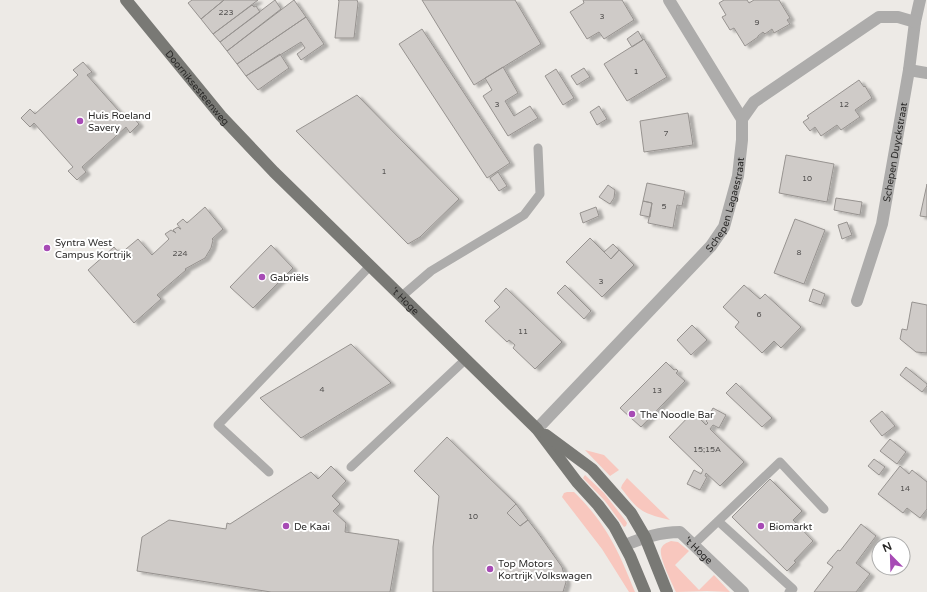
<svg xmlns="http://www.w3.org/2000/svg" width="927" height="592" font-family="'Varela Round',sans-serif">
<defs>
<filter id="shadow"><feDropShadow dx="4.5" dy="2.5" stdDeviation="1" flood-color="#0004"/></filter>
</defs>
<rect width="100%" height="100%" fill="#edeae6"/>
<path fill="#f8c7be" d="M 585,450 L 604,455 L 619,470 L 610,476 Z
M 585,475 L 604,493 L 625,520 L 627,523 L 626,526 L 624,527 L 605,501 L 583,478 Z
M 627,478 L 670,520 C 641,513 639,511 621,488 L 622,485 Z
M 567,492 L 574,492 C 606,523 619,552 635,592 L 629,592 L 602,549 L 562,497 L 564,493 Z
M 671,541 L 678,542 L 689,551 L 675,565 L 699,590 L 714,575 L 730,592 L 707,591 L 676,592 C 672,583 659,558 661,549 C 663,544 666,543 671,541 Z"/>
<path fill="#cfcbc8" stroke="#979390" filter="url(#shadow)" d="M 192,0 L 224,0 L 201,19 L 188,3 Z
M 224,0 L 258,0 L 213,34 L 201,19 Z
M 275,0 L 281,9 L 227,51 L 220,42 Z
M 294,0 L 306,17 L 237,64 L 227,51 Z
M 338,0 L 357,0 L 358,3 L 354,38 L 335,38 L 339,1 Z
M 422,0 L 515,0 L 541,44 L 474,85 Z
M 583,0 L 622,0 L 634,20 L 604,39 L 599,32 L 587,39 L 570,12 L 584,3 Z
M 724,0 L 747,0 L 749,3 L 754,0 L 779,0 L 790,18 L 787,20 L 790,24 L 774,33 L 772,29 L 765,34 L 763,32 L 758,36 L 758,37 L 745,46 L 734,28 L 730,30 L 722,17 L 726,15 L 719,3 Z
M 252,5 L 254,7 L 256,6 L 260,12 L 220,42 L 213,34 Z
M 306,17 L 324,44 L 301,60 L 297,54 L 305,48 L 301,42 L 246,76 L 237,64 Z
M 422,29 L 510,163 L 487,178 L 399,44 Z
M 638,31 L 643,40 L 632,47 L 627,39 Z
M 644,39 L 667,77 L 627,101 L 604,64 Z
M 280,54 L 289,68 L 258,90 L 246,76 Z
M 83,62 L 92,72 L 87,75 L 126,119 L 131,115 L 139,124 L 130,133 L 126,127 L 82,167 L 86,172 L 77,180 L 68,171 L 73,167 L 34,123 L 30,127 L 21,118 L 30,109 L 35,114 L 78,75 L 73,70 Z
M 503,67 L 518,93 L 505,101 L 514,116 L 530,106 L 538,118 L 508,136 L 483,96 L 492,90 L 485,78 Z
M 584,68 L 590,77 L 577,85 L 571,76 Z
M 556,69 L 574,98 L 563,105 L 545,76 Z
M 859,80 L 864,87 L 865,86 L 872,98 L 855,110 L 860,117 L 841,130 L 837,125 L 821,136 L 815,127 L 810,131 L 803,122 L 809,118 L 807,116 Z
M 357,95 L 459,199 L 420,237 L 408,244 L 296,131 Z
M 599,106 L 607,119 L 597,125 L 590,112 Z
M 688,113 L 693,145 L 644,152 L 640,121 Z
M 786,155 L 834,164 L 827,202 L 779,193 Z
M 498,172 L 507,186 L 499,191 L 490,178 Z
M 647,183 L 685,191 L 682,206 L 677,205 L 673,228 L 648,223 L 652,203 L 643,201 Z
M 927,184 L 927,217 L 920,216 Z
M 608,185 L 615,190 L 614,198 L 610,204 L 599,197 Z
M 836,198 L 862,202 L 860,215 L 834,210 Z
M 643,201 L 652,203 L 650,217 L 640,215 Z
M 205,207 L 223,229 L 212,239 L 213,240 L 211,248 L 205,258 L 185,269 L 186,270 L 157,295 L 161,299 L 134,323 L 88,270 L 114,247 L 120,254 L 138,239 L 152,255 L 169,239 L 165,234 L 171,230 L 176,233 L 173,230 L 178,227 L 180,229 L 181,229 L 177,224 L 183,219 L 187,223 Z
M 596,207 L 599,216 L 583,223 L 580,213 Z
M 795,219 L 825,230 L 804,284 L 774,273 Z
M 847,222 L 852,235 L 842,239 L 838,225 Z
M 590,238 L 611,259 L 619,250 L 634,265 L 602,297 L 566,262 Z
M 613,244 L 619,250 L 611,259 L 604,252 Z
M 271,245 L 293,268 L 253,308 L 230,287 Z
M 565,285 L 591,311 L 584,319 L 557,293 Z
M 744,285 L 760,299 L 765,294 L 801,327 L 781,348 L 774,341 L 762,353 L 735,327 L 739,322 L 723,307 Z
M 506,288 L 562,342 L 535,369 L 513,348 L 515,345 L 509,340 L 507,342 L 485,321 L 500,307 L 494,301 Z
M 813,289 L 825,294 L 821,305 L 809,301 Z
M 912,302 L 927,305 L 927,353 L 916,352 L 900,339 L 902,329 L 907,330 Z
M 692,325 L 707,340 L 691,355 L 677,340 Z
M 351,344 L 391,383 L 301,438 L 260,398 Z
M 666,362 L 674,370 L 676,369 L 678,371 L 676,373 L 685,381 L 641,427 L 620,408 Z
M 906,367 L 927,384 L 927,386 L 922,392 L 900,375 Z
M 736,383 L 772,418 L 762,427 L 726,393 Z
M 713,408 L 726,415 L 719,428 L 713,425 L 710,429 L 744,462 L 720,486 L 706,473 L 705,476 L 707,477 L 700,490 L 687,484 L 694,470 L 701,474 L 703,470 L 669,437 L 693,412 L 706,425 L 708,423 L 706,421 Z
M 882,411 L 895,426 L 882,436 L 870,421 Z
M 447,437 L 516,504 L 507,513 L 520,526 L 528,520 L 538,533 L 562,567 L 566,582 L 563,592 L 433,592 L 433,547 L 439,496 L 414,471 Z
M 890,439 L 906,452 L 897,464 L 880,451 Z
M 874,459 L 885,467 L 879,475 L 868,466 Z
M 331,466 L 346,481 L 332,496 L 340,504 L 333,511 L 346,523 L 345,532 L 399,540 L 390,592 L 271,592 L 137,571 L 142,537 L 169,520 L 226,529 L 227,523 L 230,524 L 311,472 L 318,479 Z
M 900,466 L 909,474 L 912,470 L 927,482 L 927,509 L 920,518 L 907,508 L 903,513 L 878,494 Z
M 770,479 L 802,511 L 793,520 L 813,541 L 794,561 L 796,562 L 787,571 L 732,517 Z
M 516,504 L 528,520 L 520,526 L 507,513 Z
M 861,524 L 876,536 L 856,563 L 870,574 L 856,592 L 814,592 L 833,567 L 827,563 L 838,550 L 840,551 Z"/>
<g fill="none" stroke-linecap="round" stroke-linejoin="round">
<path stroke="#adacab" stroke-width="9" d="M 402,296 L 431,271 L 524,215 L 540,194 L 538,148
M 351,467 L 466,359
M 269,472 L 218,425 L 370,266
M 718,521 L 793,589 L 789,592
M 693,545 L 780,462 L 824,509"/>
<g stroke="#adacab" stroke-width="12">
<path d="M 669,0 L 742,119"/>
<path d="M 909,70 L 927,73"/>
<path id="s1" d="M 857,301 L 882,224 L 909,70 L 915,22 L 920,0"/>
<path id="s2" d="M 537,429 L 711,246 L 724,227 L 738,176 L 742,140 L 742,119 L 754,102 L 879,17 L 898,17 L 915,22"/>
<path id="s3" d="M 625,545 C 643,538 660,532 680,532 L 743,592"/>
</g>
<g stroke="#797975" stroke-width="12">
<path id="s4" d="M 126,0 L 221,116 L 274,172 L 537,429 L 577,482 L 598,505 L 614,526 L 630,556 L 645,592"/>
<path d="M 546,435 L 592,469 L 631,513 L 645,537 L 667,592"/>
</g>
</g>
<g fill="#a74bb5" stroke="#fff" stroke-width="1.5">
<circle cx="80" cy="121" r="4"/>
<circle cx="47" cy="248" r="4"/>
<circle cx="262" cy="277" r="4"/>
<circle cx="632" cy="414" r="4"/>
<circle cx="286" cy="526" r="4"/>
<circle cx="761" cy="526" r="4"/>
<circle cx="490" cy="569" r="4"/>
</g>
<g text-anchor="middle" stroke-width="4" stroke-linejoin="round" paint-order="stroke">
<g font-size="8" fill="#545251">
<text x="226" y="15">223</text>
<text x="602" y="19">3</text>
<text x="757" y="25">9</text>
<text x="636" y="74">1</text>
<text x="497" y="107">3</text>
<text x="844" y="107">12</text>
<text x="666" y="136">7</text>
<text x="384" y="174">1</text>
<text x="807" y="181">10</text>
<text x="664" y="209">5</text>
<text x="799" y="255">8</text>
<text x="180" y="256">224</text>
<text x="601" y="284">3</text>
<text x="759" y="317">6</text>
<text x="523" y="334">11</text>
<text x="322" y="392">4</text>
<text x="657" y="393">13</text>
<text x="707" y="452">15;15A</text>
<text x="905" y="491">14</text>
<text x="473" y="519">10</text>
</g>
<g font-size="10" fill="#2b2a29" stroke="#fff">
<text dy="4" stroke="none"><textPath href="#s4" startOffset="113">Doorniksesteenweg</textPath></text>
<text dy="4" stroke="none"><textPath href="#s1" startOffset="154">Schepen Duyckstraat</textPath></text>
<text dy="4" stroke="none"><textPath href="#s2" startOffset="297">Schepen Lagaestraat</textPath></text>
<text dy="4" stroke="none"><textPath href="#s4" startOffset="411">'t Hoge</textPath></text>
<text dy="4" stroke="none"><textPath href="#s3" startOffset="83">'t Hoge</textPath></text>
</g>
<g font-size="10" fill="#2b2a29" stroke="#fff" text-anchor="start">
<text x="88" y="119">Huis Roeland<tspan x="88" dy="12">Savery</tspan></text>
<text x="55" y="246">Syntra West<tspan x="55" dy="12">Campus Kortrijk</tspan></text>
<text x="270" y="281">Gabriëls</text>
<text x="640" y="418">The Noodle Bar</text>
<text x="294" y="530">De Kaai</text>
<text x="769" y="530">Biomarkt</text>
<text x="498" y="567">Top Motors<tspan x="498" dy="12">Kortrijk Volkswagen</tspan></text>
</g>
</g>
<g transform="translate(891 556) rotate(337)"><circle r="19" fill="#ffffff" stroke="#aaaaa9"/>
<path d="M0-3L7 15L0 10L-7 15Z" fill="#a74bb5"/>
<text y="-6" font-size="11" font-weight="bold" text-anchor="middle" fill="#2b2a29">N</text>
</g>
</svg>
